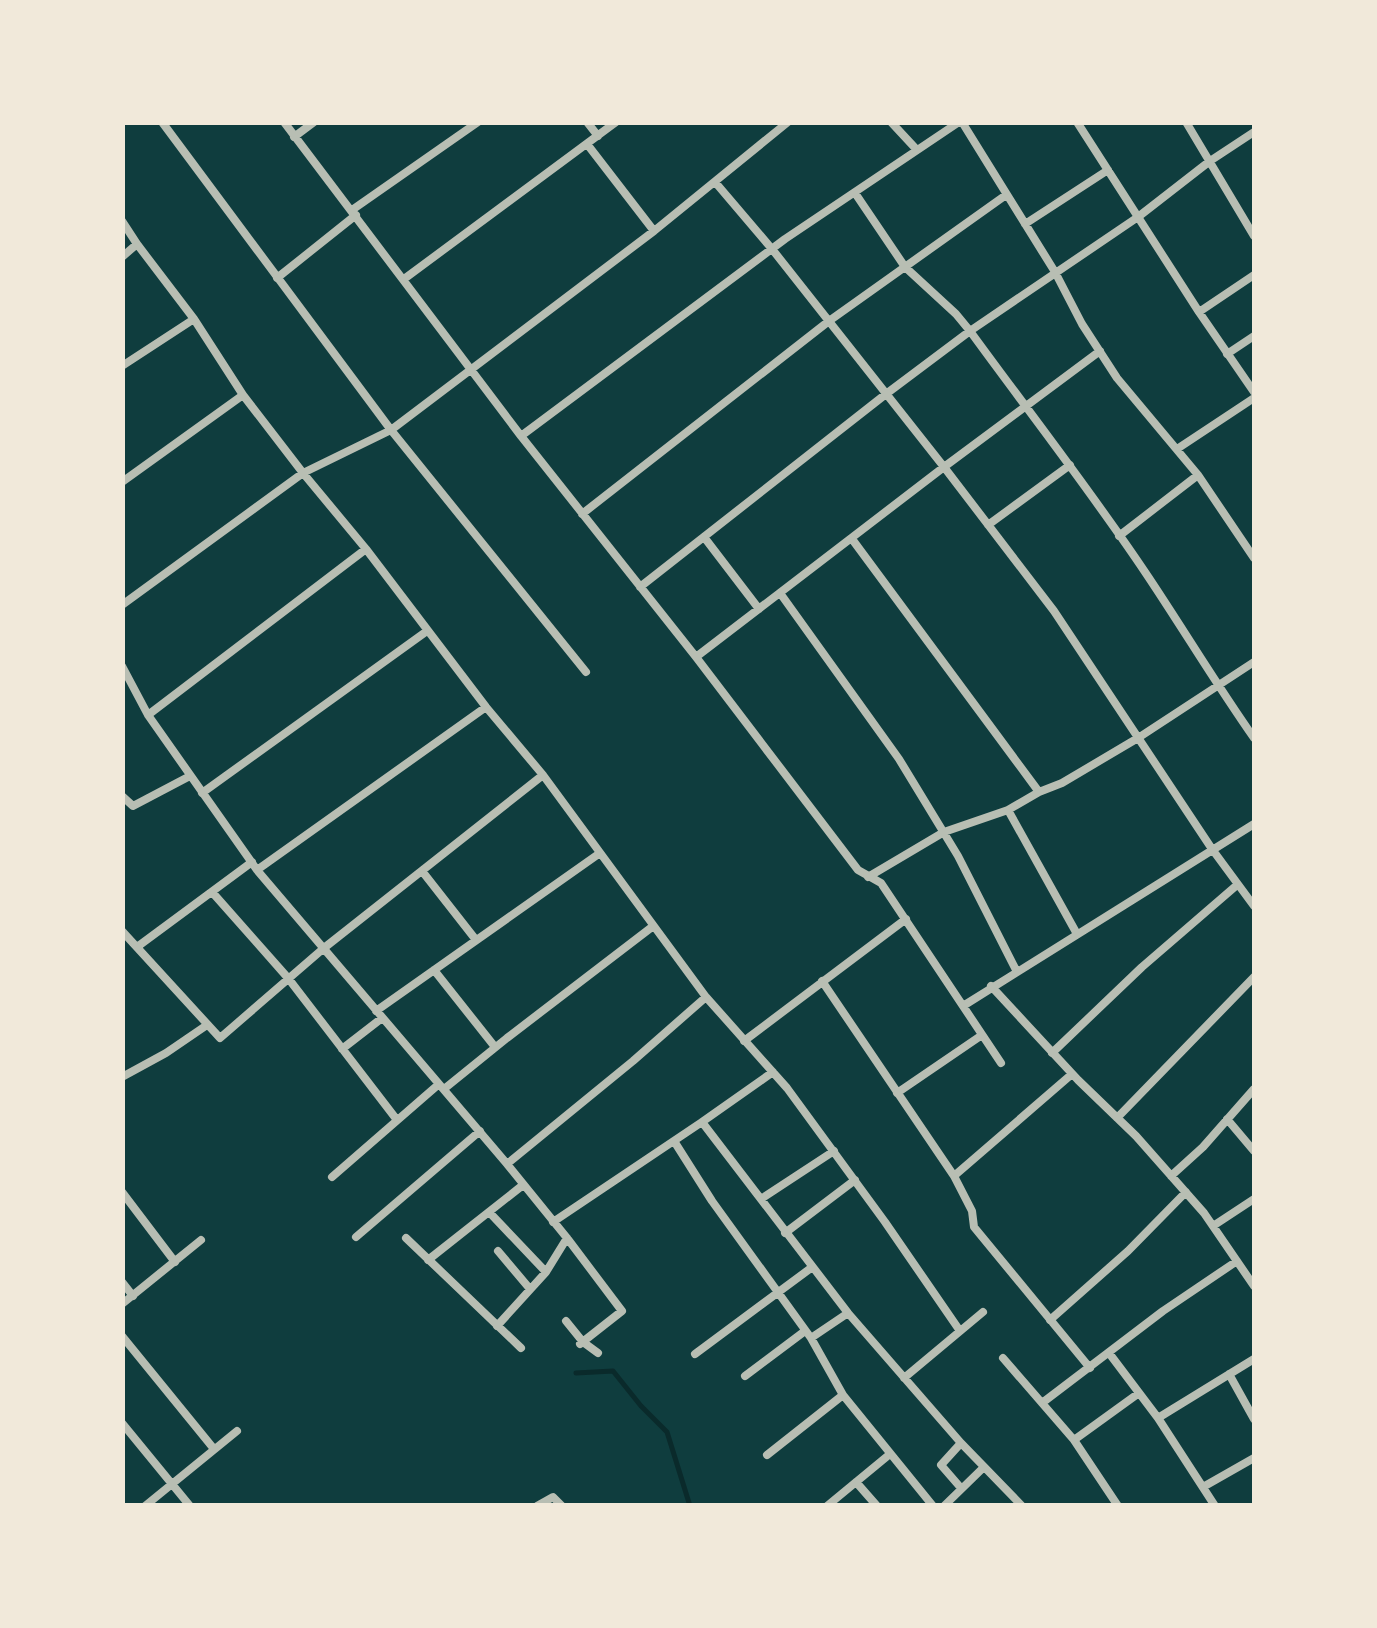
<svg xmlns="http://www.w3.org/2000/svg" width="1377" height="1628" font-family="Ubuntu,sans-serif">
<rect width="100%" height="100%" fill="#0f3d3e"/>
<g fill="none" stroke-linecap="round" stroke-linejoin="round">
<path stroke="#0a2a2b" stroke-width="5" d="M 576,1373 L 613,1371 L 641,1406 L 667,1432 L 690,1506"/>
<path stroke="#b8beb3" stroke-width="8" d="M 162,122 L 391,430 L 586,672
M 284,122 L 521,436 L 785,239 L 959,122
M 587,122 L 598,136
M 891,122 L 917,150
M 962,122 L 1055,272 L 1082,324 L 1117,378 L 1198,475 L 1254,558
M 1077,122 L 1199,312 L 1254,392
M 1186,122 L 1254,236
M 294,137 L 314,122
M 587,144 L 654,231
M 715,182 L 772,249 L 944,467 L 1054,611 L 1212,849 L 1254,906
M 855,193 L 905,267 L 956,314 L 970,331 C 1029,412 1090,490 1145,572 C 1182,627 1216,684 1254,738
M 352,210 L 478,122
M 122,221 L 137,244
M 1025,224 L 1108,170
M 122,257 L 137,244 L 194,319 L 122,366
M 277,278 L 356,215
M 404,279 L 616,122
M 1199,312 L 1254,275
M 1227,354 L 1254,336
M 521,436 L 696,657 L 858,870 L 881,883 L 1001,1063
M 1177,449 L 1254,398
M 122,482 L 243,395
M 582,514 L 829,321 L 1006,195
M 988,525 L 1070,465
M 1119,536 L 1198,475
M 704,537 L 759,609
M 852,539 L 1039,792
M 640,587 L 886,394 L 970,331 L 1138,217 L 1210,161 L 1254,132
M 780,593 L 899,759 L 958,856 L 1017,972
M 122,605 L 303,473 L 391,430 L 654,231 L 788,122
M 696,657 L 944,467 L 1100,351
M 122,666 L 148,715 L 257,870 L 507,1164 L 567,1238 L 622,1311 L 580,1344
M 148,715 L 366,549
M 543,775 L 706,997 L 787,1088 L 885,1222 L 960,1331
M 202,793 L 427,631
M 122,796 L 133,806 L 190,776
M 1008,810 L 1077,934
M 257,870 L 486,707
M 422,871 L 476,940
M 868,877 L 944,832 L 1008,810 L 1039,792 L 1062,783 L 1138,738 L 1254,662
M 212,892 L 288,978 L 397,1120
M 122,931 L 220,1038 L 324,948 L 543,775 L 486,707 L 366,549 L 303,473 L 243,395 L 194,319
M 137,947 L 252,862
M 434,970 L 495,1047
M 822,981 L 954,1176 L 972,1211 L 974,1227 L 1090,1368
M 991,986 L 1078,1080 L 1136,1136 L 1204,1213 L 1254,1286
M 963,1006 L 1254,824
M 376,1011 L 600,853
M 744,1041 L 906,919
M 342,1049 L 382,1018
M 1052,1053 L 1142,967 L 1237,885
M 122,1077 L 166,1053 L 207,1025
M 444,1089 L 507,1038 L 652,927
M 897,1093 L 982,1035
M 1117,1118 L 1254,977
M 1227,1119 L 1254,1151
M 702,1122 L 848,1313 L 961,1443 L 1022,1506
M 674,1141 L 712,1201 L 811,1338 L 843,1395 L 933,1506
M 507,1164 L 633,1061 L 706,997
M 954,1176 L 1072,1074
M 1171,1176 L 1203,1147 L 1254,1089
M 332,1177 L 439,1084
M 122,1192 L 175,1262
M 761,1199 L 834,1151
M 489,1212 L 546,1272
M 553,1222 L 702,1122 L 773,1072
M 1213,1226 L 1254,1199
M 785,1233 L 855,1180
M 356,1237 L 480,1131
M 406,1238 L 521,1348
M 498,1251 L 530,1289
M 428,1260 L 523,1185
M 122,1282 L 133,1296
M 122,1304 L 201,1240
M 1050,1320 L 1128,1251 L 1186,1192
M 566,1321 L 583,1342 L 598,1353
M 497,1326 L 546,1272 L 567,1238
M 122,1336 L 214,1449
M 811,1338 L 848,1313
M 1109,1353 L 1158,1418 L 1215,1506
M 695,1354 L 811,1268
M 1003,1358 L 1074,1440 L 1118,1506
M 1229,1374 L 1254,1419
M 745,1376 L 805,1331
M 904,1378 L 983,1312
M 1042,1403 L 1163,1311 L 1237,1261
M 1158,1418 L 1254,1359
M 122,1423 L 190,1506
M 1074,1440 L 1139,1393
M 961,1443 L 941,1465 L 961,1488
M 767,1455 L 843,1395
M 856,1482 L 877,1506
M 1203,1487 L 1254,1458
M 145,1506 L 237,1431
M 537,1506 L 553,1497 L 562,1506
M 827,1506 L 890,1454
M 944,1506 L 984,1467"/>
</g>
<rect width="1377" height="1628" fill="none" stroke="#f1e9da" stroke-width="250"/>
</svg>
